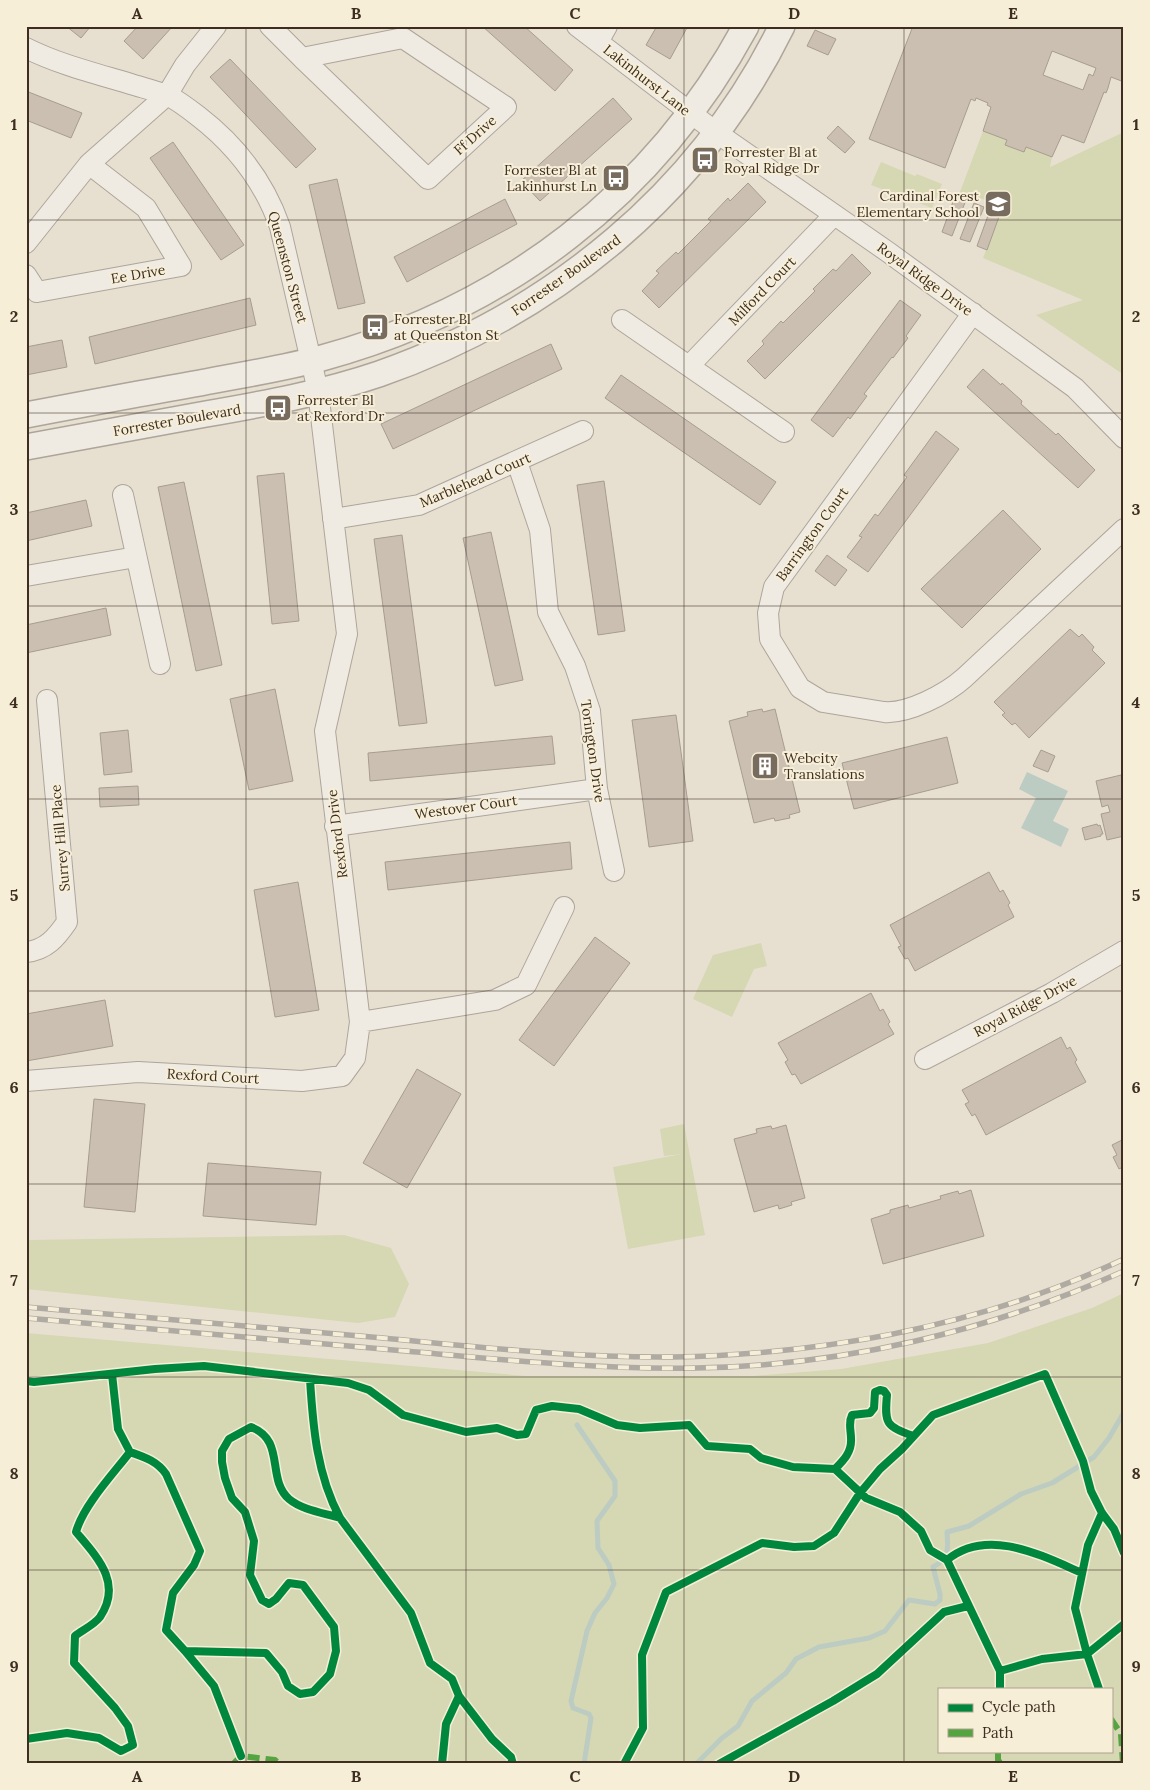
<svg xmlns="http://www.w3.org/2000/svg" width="1150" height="1790" font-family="Lora,serif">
<rect width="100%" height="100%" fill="#e7e0d1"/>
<path fill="#d6d7b3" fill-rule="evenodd" d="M 983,131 L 1007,140 L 1005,145 L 1026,147 L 1052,157 L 1050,167 L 1124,132 L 1124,375 L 1036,315 L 1083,300 L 983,258 L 1000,214 L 989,210 L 991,202 L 974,196 L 972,202 L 958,197 Z
M 881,162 L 915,176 L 917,174 L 942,184 L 932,208 L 871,185 Z
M 761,943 L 767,966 L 754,969 L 732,1017 L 693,999 L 713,955 Z
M 684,1124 L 705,1235 L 628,1249 L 613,1167 L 682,1154 L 664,1156 L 660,1129 Z
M 344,1235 L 391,1248 L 409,1284 L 395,1317 L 358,1323 L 26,1289 L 26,1240 Z
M 1124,1293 L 1124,1764 L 26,1764 L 26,1333 L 526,1376 L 752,1376 L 841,1369 L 988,1343 L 1092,1308 ZM 939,1689 L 1111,1689 L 1111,1751 L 939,1751 Z"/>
<path fill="#bcccc2" d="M 1027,772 L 1068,791 L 1053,821 L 1069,829 L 1061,847 L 1021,828 L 1036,798 L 1019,789 Z"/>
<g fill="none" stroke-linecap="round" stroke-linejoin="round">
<path stroke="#bcccc2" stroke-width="5" d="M 577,1425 L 615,1481 L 615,1496 L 597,1521 L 598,1548 L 609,1565 L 614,1584 L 607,1598 L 595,1613 L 587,1631 L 571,1701 L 573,1708 L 589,1714 L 591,1718 L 584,1764
M 696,1764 L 722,1738 L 738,1726 L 752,1701 L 786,1673 L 796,1659 L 819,1647 L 869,1638 L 885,1631 L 909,1600 L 935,1604 L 940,1600 L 940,1594 L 933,1567 C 950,1558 948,1549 947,1532 L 969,1526 L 1021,1494 L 1052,1483 L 1094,1457 L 1109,1438 L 1124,1412"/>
</g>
<path fill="#cbbfb2" stroke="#a89c90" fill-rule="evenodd" d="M 66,26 L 91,26 L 81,38 Z
M 138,26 L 173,26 L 143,59 L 124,41 Z
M 482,26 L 524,26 L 573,70 L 555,91 Z
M 657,26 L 688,26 L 670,59 L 646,45 Z
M 913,26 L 923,26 L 929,28 L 929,26 L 1124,26 L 1124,82 L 1111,77 L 1108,88 L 1106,93 L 1104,92 L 1084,143 L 1062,135 L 1052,157 L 1026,147 L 1024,152 L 1005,145 L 1007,140 L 983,131 L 991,107 L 987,105 L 988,103 L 976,98 L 975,101 L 971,99 L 945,168 L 869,139 ZM 1052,51 L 1096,68 L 1093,76 L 1089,74 L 1083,90 L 1043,75 Z
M 815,30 L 836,39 L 828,55 L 807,46 Z
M 230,59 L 316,149 L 296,168 L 210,77 Z
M 26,91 L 82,113 L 71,138 L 26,120 Z
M 613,98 L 632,119 L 540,201 L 521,181 Z
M 838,126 L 855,142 L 845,153 L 827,138 Z
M 173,142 L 244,245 L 221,260 L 150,158 Z
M 337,179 L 365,303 L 338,309 L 309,185 Z
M 748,183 L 766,202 L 659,308 L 642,291 L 659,273 L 656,271 L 676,252 L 678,254 L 711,221 L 708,219 L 728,198 L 730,201 Z
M 955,196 L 966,200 L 952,236 L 942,232 Z
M 505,199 L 517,224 L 407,282 L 394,257 Z
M 974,203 L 984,207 L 970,242 L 960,239 Z
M 990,210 L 1000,214 L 987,250 L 977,246 Z
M 852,254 L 871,273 L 765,379 L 747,361 L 764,344 L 762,341 L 781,321 L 783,323 L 815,291 L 813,289 L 833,269 L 836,271 Z
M 250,298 L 256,325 L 95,364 L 89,337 Z
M 900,300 L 921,315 L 906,336 L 908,338 L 893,358 L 892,357 L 864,394 L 867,396 L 850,419 L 848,417 L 833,437 L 811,420 Z
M 62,340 L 67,367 L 26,375 L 26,347 Z
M 551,344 L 562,369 L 393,449 L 381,424 Z
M 983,369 L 1001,385 L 1002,383 L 1022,401 L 1021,404 L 1056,435 L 1058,433 L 1095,470 L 1078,488 L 967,387 Z
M 621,375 L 776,482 L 760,505 L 605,398 Z
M 936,431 L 959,449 L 868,572 L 847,557 L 862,537 L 859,536 L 875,514 L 878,516 L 907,477 L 904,475 Z
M 284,473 L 299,621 L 272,624 L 257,476 Z
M 604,481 L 625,631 L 598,635 L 577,485 Z
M 184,482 L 222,665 L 196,671 L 158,487 Z
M 86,500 L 92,526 L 26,541 L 26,513 Z
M 1003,510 L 1041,549 L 962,628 L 921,589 Z
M 491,532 L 523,680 L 495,686 L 463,538 Z
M 402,535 L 427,723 L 399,726 L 374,539 Z
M 827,555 L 847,570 L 835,586 L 815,571 Z
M 106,608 L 111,635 L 26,653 L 26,625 Z
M 1070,629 L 1079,637 L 1082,634 L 1094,647 L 1092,650 L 1105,663 L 1029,738 L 1015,723 L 1012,725 L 1002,715 L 1005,713 L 994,702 Z
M 275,689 L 293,781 L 249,790 L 230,699 Z
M 762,709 L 763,712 L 775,709 L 800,812 L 789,815 L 790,818 L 775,821 L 774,818 L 754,823 L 729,721 L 748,716 L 747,712 Z
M 676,715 L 693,841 L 649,847 L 632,720 Z
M 128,730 L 132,772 L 104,775 L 100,733 Z
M 552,736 L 555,764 L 370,781 L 368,753 Z
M 947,737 L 958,783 L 854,809 L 842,763 Z
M 1041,750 L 1055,756 L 1048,772 L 1033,766 Z
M 1121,775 L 1124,787 L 1124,836 L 1107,840 L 1101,814 L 1110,812 L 1108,805 L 1102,807 L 1096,781 Z
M 138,786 L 139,805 L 100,807 L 99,788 Z
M 1097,824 L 1098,826 L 1100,825 L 1103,834 L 1101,834 L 1101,836 L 1085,840 L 1082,828 Z
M 570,842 L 572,869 L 388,890 L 385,862 Z
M 989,872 L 1000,892 L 1003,890 L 1010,903 L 1008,905 L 1014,917 L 915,971 L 908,958 L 905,959 L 898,947 L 901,946 L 890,925 Z
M 298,882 L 319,1010 L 275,1017 L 254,890 Z
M 595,937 L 630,963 L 554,1066 L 519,1040 Z
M 871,993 L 880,1011 L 883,1009 L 890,1022 L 888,1024 L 894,1034 L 801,1084 L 795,1074 L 792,1075 L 785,1062 L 788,1060 L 778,1043 Z
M 105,1000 L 113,1046 L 26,1061 L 26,1014 Z
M 1061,1037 L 1067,1049 L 1070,1047 L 1077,1060 L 1075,1062 L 1086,1082 L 986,1135 L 975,1114 L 972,1116 L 965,1104 L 969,1102 L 962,1090 Z
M 417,1069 L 461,1094 L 407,1188 L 363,1163 Z
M 94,1099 L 145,1104 L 135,1212 L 84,1207 Z
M 786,1125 L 805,1198 L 791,1202 L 792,1205 L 779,1209 L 778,1205 L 754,1212 L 734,1139 L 757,1133 L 756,1129 L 771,1126 L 772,1129 Z
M 1124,1139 L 1124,1169 L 1123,1167 L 1119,1169 L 1113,1157 L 1117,1155 L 1112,1145 Z
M 208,1163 L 321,1172 L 316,1225 L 203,1216 Z
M 971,1190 L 984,1236 L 883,1264 L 871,1219 L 890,1213 L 890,1210 L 908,1205 L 909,1208 L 941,1199 L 940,1196 L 958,1191 L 959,1194 Z"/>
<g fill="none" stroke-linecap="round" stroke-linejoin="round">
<g stroke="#ada599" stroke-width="22">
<path id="minor" d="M 270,26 L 302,58
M 577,26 L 717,133 L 888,252 L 1075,388 L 1124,438
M 403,38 L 506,107 L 428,179 L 302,58 Z
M 598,42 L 607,26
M 26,48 C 60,65 98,74 134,85 C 144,88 156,91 167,95 C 177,100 189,109 198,116 C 237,146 264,181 280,227 L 318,391 L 347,634 L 325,731 L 360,1022 L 355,1058 L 342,1076 L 302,1081 L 138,1072 L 26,1081
M 89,164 L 167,95 L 185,65 L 216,26
M 26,243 L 89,164 L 146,208 L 181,266 L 37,292 L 26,275
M 973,313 L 774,587 L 768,613 L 770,639 L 800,688 L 823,702 L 884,712 C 908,714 946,694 964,678 L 1124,529
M 622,320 L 784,432
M 689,366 L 834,215
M 517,462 L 540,530 L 548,612 L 575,666 L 590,711 L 597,789 L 614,871
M 123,495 L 160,664
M 333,519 L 419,505 L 583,431
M 26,576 L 136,557
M 335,826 L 597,789
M 26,952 C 46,950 56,938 67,922 L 47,700
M 360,1022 L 495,1000 L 526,985 L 564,907
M 925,1059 L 1052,993 L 1124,951"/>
</g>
<g stroke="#ada599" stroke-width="28">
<path id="tertiary" d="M 26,415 C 84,404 142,393 200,383 C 240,375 282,369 322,358 C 506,308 655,194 746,26
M 26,447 C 86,436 146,425 206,414 C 264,404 323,393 379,374 C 553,313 700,193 782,26"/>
</g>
<use href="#minor" stroke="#efebe3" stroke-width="20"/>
<use href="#tertiary" stroke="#efebe3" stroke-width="25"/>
<g stroke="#afaaa2" stroke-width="5.5">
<path id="rail" d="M 26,1307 C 145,1317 264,1328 383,1338 C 479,1347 577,1358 673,1357 C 828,1354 983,1325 1124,1259
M 26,1318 C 145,1329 264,1339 383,1349 C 487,1358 591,1370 696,1368 C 842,1366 990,1331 1124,1271"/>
</g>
<use href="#rail" stroke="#f7eed8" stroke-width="4" stroke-dasharray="11" stroke-linecap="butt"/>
<path stroke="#54a441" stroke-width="6" stroke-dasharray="12 6" stroke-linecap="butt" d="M 1111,1719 L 1121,1734 L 1123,1764
M 998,1751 L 998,1760 L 1001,1764
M 233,1764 L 241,1756 L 275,1760 L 279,1764"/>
<g stroke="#f7eed8" stroke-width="11">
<path id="cycleway" d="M 112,1374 L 118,1429 L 130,1452
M 310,1379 C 313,1428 317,1475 340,1518 L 411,1613 L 430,1663 L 452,1679 L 459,1696 L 492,1739 L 511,1757 L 513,1764
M 26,1381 L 34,1382 L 155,1369 L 204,1366 L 348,1383 L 369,1390 L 403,1415 L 466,1432 L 497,1428 L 517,1435 L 526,1434 L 536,1410 L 552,1406 L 579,1409 L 617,1425 L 640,1428 L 689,1425 L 707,1446 L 750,1449 L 761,1458 L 793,1467 L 835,1469 L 866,1498 L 900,1512 L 921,1531 L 930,1550 L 947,1560 L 1000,1671 L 1000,1689
M 835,1469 C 844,1460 852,1452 851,1438 C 851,1430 848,1423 852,1415 L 870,1413 L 874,1408 L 875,1392 L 880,1390 L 884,1391 L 887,1395 C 884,1425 887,1426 913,1436
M 947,1560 C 987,1527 1041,1555 1082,1573
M 185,1651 L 214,1686 L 241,1756
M 1000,1671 L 1042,1659 L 1087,1654 L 1124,1624
M 1099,1689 L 1087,1654 L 1075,1608 L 1088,1545 L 1102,1513
M 26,1739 L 67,1733 L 99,1738 L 121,1751 L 133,1745 L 128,1726 L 115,1708 L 74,1663 L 75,1636 C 83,1630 95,1624 100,1617 C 123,1583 97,1557 76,1532 C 83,1506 113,1474 130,1452 C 144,1457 157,1461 166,1474 L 200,1551 L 194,1565 L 173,1593 L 166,1630 L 185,1651 L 266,1653 L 282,1672 L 288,1686 L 300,1694 L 313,1692 L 330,1674 L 336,1651 L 334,1627 L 303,1585 L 289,1583 L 276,1599 L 269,1604 L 262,1600 L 250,1575 L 254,1541 L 245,1512 L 232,1498 L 225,1478 L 222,1462 L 222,1451 L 229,1439 L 251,1427 C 286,1440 266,1479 289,1499 C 302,1510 324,1513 340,1518
M 442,1764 L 446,1724 L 459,1696
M 624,1764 L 643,1728 L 642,1655 L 666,1592 L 762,1543 L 794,1547 L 814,1546 L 834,1533 L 860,1493 L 880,1469 L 902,1449 L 933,1415 L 1045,1374 L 1083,1461 L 1091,1491 L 1102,1513 L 1114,1529 L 1124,1553
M 719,1764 L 833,1701 L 877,1674 L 944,1612 L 968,1606"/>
</g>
<use href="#cycleway" stroke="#00873e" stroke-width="8"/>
</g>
<path fill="none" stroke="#3d2e20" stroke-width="1" stroke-opacity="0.55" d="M 246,26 L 246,1764M 466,26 L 466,1764M 684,26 L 684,1764M 904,26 L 904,1764M 26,220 L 1124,220M 26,413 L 1124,413M 26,606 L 1124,606M 26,799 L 1124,799M 26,991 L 1124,991M 26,1184 L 1124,1184M 26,1377 L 1124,1377M 26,1570 L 1124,1570"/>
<defs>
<g id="bus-square" transform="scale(1.4375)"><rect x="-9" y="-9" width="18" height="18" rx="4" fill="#786c5e" stroke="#f7eed8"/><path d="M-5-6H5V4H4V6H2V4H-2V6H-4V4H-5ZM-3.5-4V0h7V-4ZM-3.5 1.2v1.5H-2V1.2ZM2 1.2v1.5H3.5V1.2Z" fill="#fff"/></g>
<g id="school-square" transform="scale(1.4375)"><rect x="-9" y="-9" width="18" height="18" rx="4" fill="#786c5e" stroke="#f7eed8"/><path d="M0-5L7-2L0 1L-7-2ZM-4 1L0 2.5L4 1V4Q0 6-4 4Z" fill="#fff"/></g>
<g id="building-square" transform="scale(1.4375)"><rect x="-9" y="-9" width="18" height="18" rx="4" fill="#786c5e" stroke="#f7eed8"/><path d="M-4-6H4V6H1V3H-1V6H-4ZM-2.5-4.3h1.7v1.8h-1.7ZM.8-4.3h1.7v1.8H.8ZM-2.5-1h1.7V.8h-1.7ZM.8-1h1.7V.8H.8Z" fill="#fff"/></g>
</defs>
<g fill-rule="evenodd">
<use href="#bus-square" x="705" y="160"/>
<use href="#bus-square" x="616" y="178"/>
<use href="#school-square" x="998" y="204"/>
<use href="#bus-square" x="375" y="327"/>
<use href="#bus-square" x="278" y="408"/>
<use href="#building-square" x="765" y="766"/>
</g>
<g text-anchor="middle" stroke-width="4" stroke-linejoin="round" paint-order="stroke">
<g font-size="14" fill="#3d2e20" stroke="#f7eed8">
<text transform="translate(647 80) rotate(38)" y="5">Lakinhurst Lane</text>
<text transform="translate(475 135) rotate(-42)" y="5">Ff Drive</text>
<text transform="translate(288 267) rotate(75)" y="5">Queenston Street</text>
<text transform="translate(138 274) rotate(-10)" y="5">Ee Drive</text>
<text transform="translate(566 275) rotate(-35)" y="5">Forrester Boulevard</text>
<text transform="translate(925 279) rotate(36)" y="5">Royal Ridge Drive</text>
<text transform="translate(762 291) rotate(-46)" y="5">Milford Court</text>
<text transform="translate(177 420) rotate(-10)" y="5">Forrester Boulevard</text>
<text transform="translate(475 480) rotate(-23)" y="5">Marblehead Court</text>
<text transform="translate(812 534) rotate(-54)" y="5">Barrington Court</text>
<text transform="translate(593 751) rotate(82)" y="5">Torington Drive</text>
<text transform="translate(466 807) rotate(-8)" y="5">Westover Court</text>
<text transform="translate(337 834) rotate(-97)" y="5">Rexford Drive</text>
<text transform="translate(60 838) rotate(-95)" y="5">Surrey Hill Place</text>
<text transform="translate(1025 1006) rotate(-28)" y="5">Royal Ridge Drive</text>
<text transform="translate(213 1076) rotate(3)" y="5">Rexford Court</text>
</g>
<g font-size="14" fill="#3d2e20" stroke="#f7eed8" text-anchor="start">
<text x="724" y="157">Forrester Bl at<tspan x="724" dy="16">Royal Ridge Dr</tspan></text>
<text x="597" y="175" text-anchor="end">Forrester Bl at<tspan x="597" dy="16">Lakinhurst Ln</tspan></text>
<text x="979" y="201" text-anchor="end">Cardinal Forest<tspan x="979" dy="16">Elementary School</tspan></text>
<text x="394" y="324">Forrester Bl<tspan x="394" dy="16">at Queenston St</tspan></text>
<text x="297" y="405">Forrester Bl<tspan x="297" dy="16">at Rexford Dr</tspan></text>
<text x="784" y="763">Webcity<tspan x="784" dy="16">Translations</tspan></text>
</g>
</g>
<rect width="1150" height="1790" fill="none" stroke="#f7eed8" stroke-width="55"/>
<rect x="938" y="1688" width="175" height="65" fill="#f7eed8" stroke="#ada18e"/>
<rect x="948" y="1704" width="25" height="8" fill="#00873e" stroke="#ada18e"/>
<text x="982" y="1712" font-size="15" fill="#3d2e20">Cycle path</text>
<rect x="948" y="1729" width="25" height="8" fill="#54a441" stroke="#ada18e"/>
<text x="982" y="1738" font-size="15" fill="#3d2e20">Path</text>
<rect x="28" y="28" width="1094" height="1734" fill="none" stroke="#3d2e20" stroke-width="2"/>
<g font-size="16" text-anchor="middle" font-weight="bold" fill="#3d2e20">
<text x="137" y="19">A</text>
<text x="356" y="19">B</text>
<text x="575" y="19">C</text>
<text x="794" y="19">D</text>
<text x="1013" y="19">E</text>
<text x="14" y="130">1</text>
<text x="1136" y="130">1</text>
<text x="14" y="322">2</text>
<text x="1136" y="322">2</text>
<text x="14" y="515">3</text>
<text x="1136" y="515">3</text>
<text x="14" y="708">4</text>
<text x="1136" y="708">4</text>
<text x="14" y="901">5</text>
<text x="1136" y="901">5</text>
<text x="14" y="1093">6</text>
<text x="1136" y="1093">6</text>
<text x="14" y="1286">7</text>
<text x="1136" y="1286">7</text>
<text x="14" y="1479">8</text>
<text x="1136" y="1479">8</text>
<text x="14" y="1672">9</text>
<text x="1136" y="1672">9</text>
<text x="137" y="1782">A</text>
<text x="356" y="1782">B</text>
<text x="575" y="1782">C</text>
<text x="794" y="1782">D</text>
<text x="1013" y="1782">E</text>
</g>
</svg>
